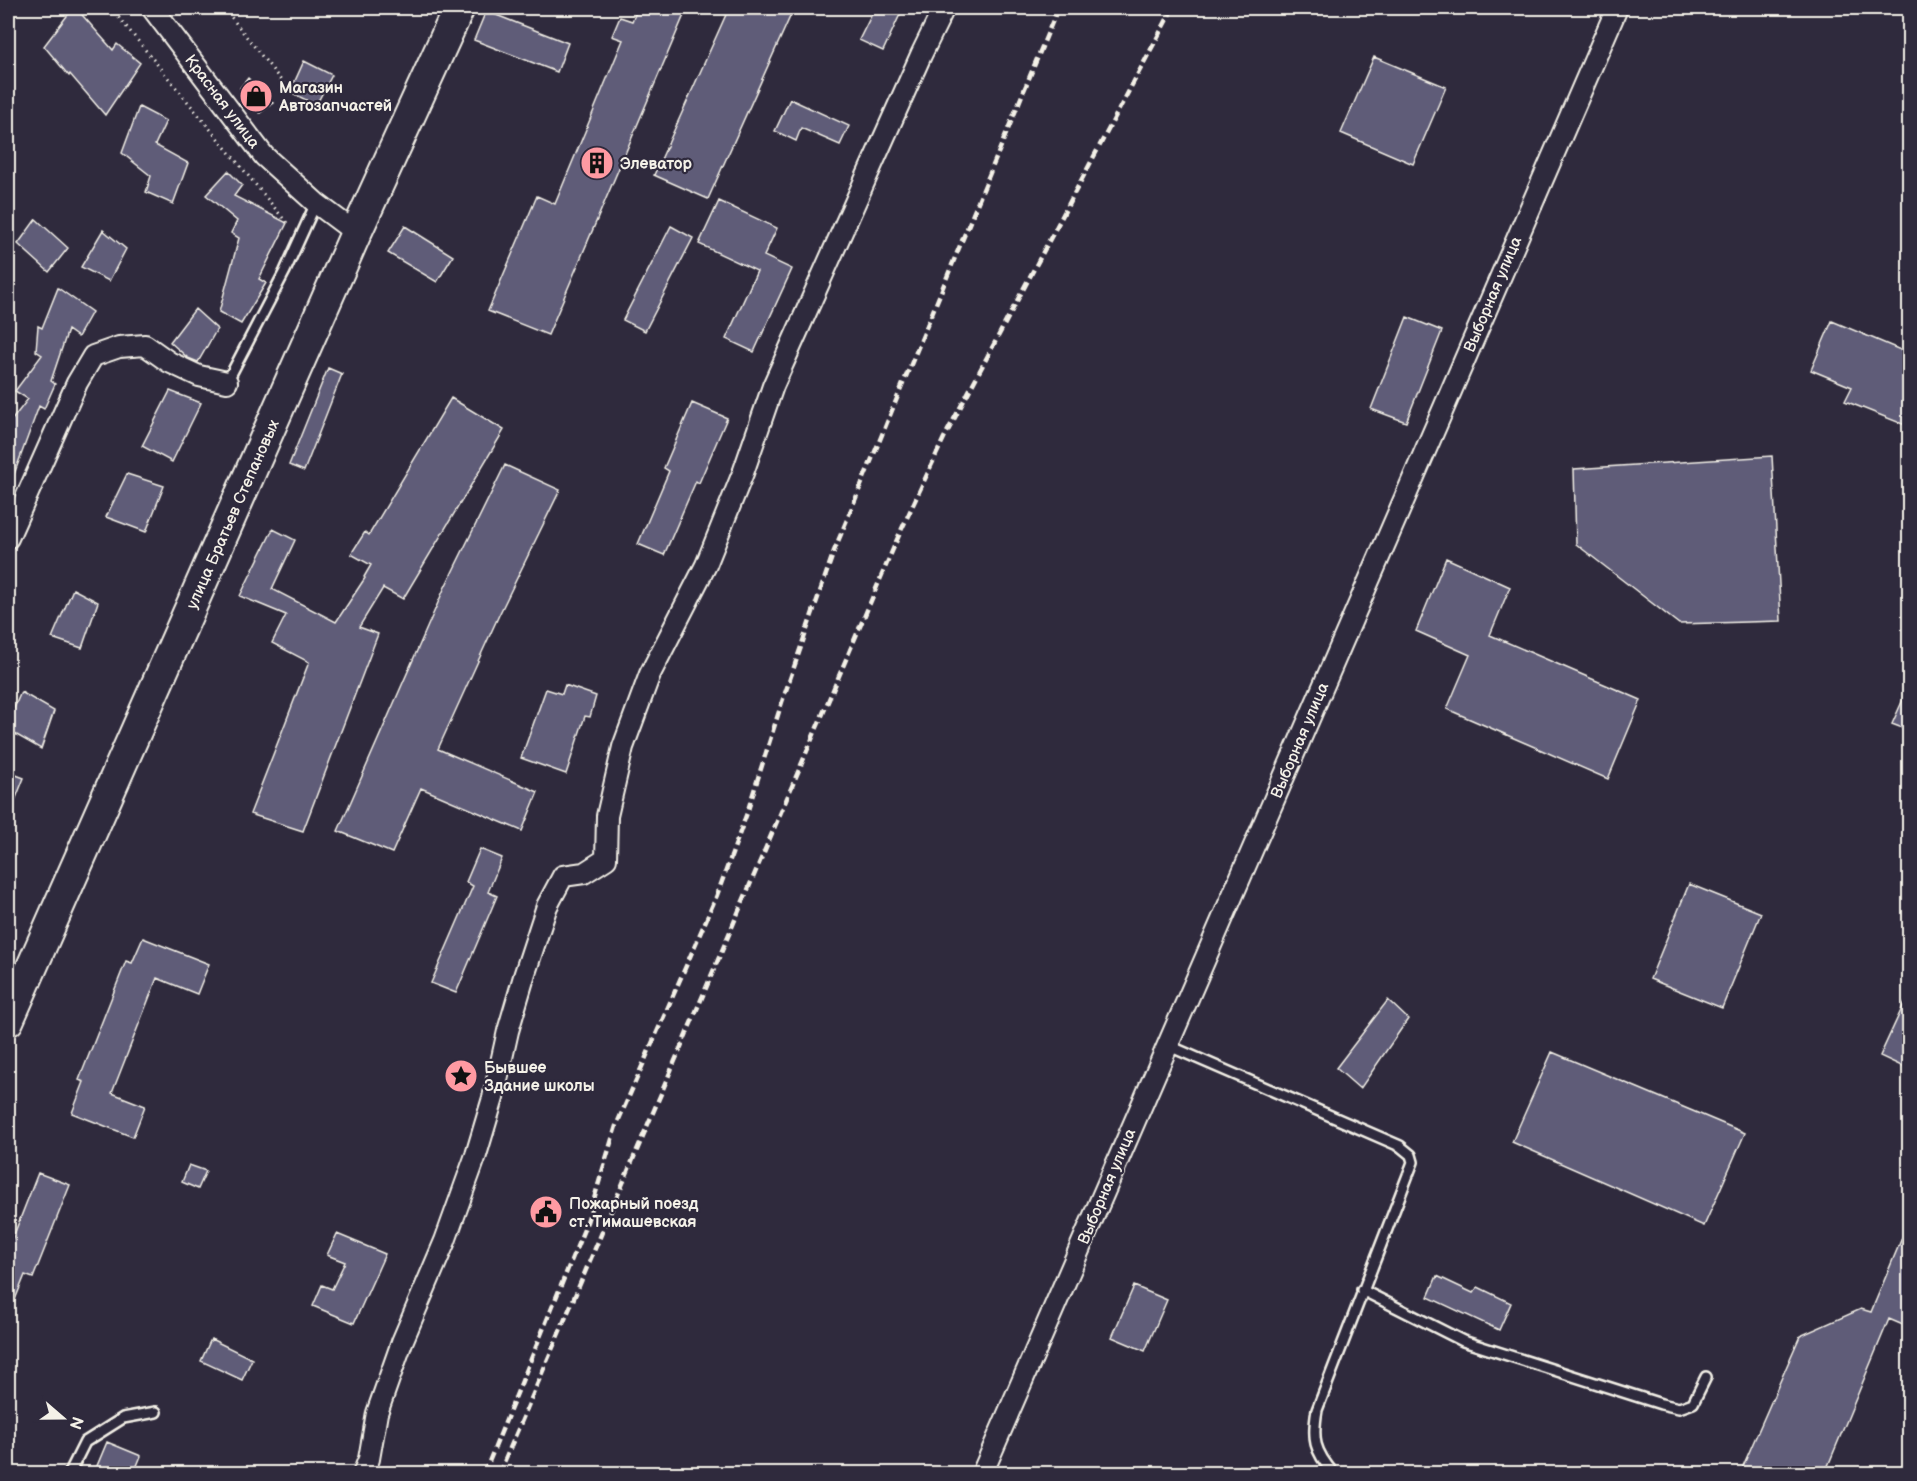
<svg xmlns="http://www.w3.org/2000/svg" width="1917" height="1481" font-family="'Balsamiq Sans',sans-serif">
<rect width="100%" height="100%" fill="#2f2a3d"/>
<filter id="ink" filterUnits="userSpaceOnUse"><feTurbulence type="fractalNoise" baseFrequency=".0167" numOctaves="2"/><feDisplacementMap in="SourceGraphic" scale="12" xChannelSelector="R" yChannelSelector="G"/><feConvolveMatrix kernelMatrix="1 2 1 2 8 2 1 2 1" color-interpolation-filters="sRGB"/></filter>
<g filter="url(#ink)">
<path fill="#5e5b78" stroke="#f4f1e8" stroke-width="1.5" d="M 73,8 L 76,8 L 113,50 L 117,44 L 140,63 L 105,115 L 70,74 L 69,76 L 44,46 Z
M 638,8 L 687,8 L 548,335 L 488,311 L 537,196 L 555,204 L 623,40 L 612,36 L 620,17 L 632,21 Z
M 729,8 L 794,8 L 708,199 L 654,175 Z
M 875,8 L 903,8 L 883,51 L 859,40 Z
M 486,11 L 568,43 L 557,72 L 474,40 Z
M 1374,57 L 1446,87 L 1413,164 L 1341,133 Z
M 304,61 L 332,75 L 316,105 L 290,92 Z
M 248,78 L 273,103 L 260,113 L 240,88 Z
M 790,99 L 849,126 L 840,145 L 801,128 L 796,141 L 775,131 Z
M 139,107 L 166,121 L 155,145 L 188,163 L 173,204 L 146,192 L 151,176 L 122,153 Z
M 228,171 L 242,185 L 234,196 L 287,223 L 259,279 L 266,283 L 241,324 L 219,312 L 239,238 L 231,233 L 237,221 L 206,195 Z
M 719,201 L 777,228 L 764,256 L 792,269 L 754,352 L 726,339 L 757,271 L 699,244 Z
M 36,219 L 68,248 L 49,272 L 18,244 Z
M 405,226 L 453,256 L 437,282 L 388,253 Z
M 671,226 L 693,238 L 645,331 L 623,320 Z
M 103,230 L 126,249 L 109,281 L 81,267 Z
M 58,288 L 92,312 L 78,337 L 68,330 L 51,381 L 55,384 L 44,409 L 39,406 L 9,488 L 8,488 L 8,425 L 28,399 L 15,391 L 42,355 L 36,351 L 38,326 L 42,328 Z
M 195,309 L 217,329 L 198,362 L 188,358 L 170,342 Z
M 1407,317 L 1442,331 L 1406,422 L 1371,409 Z
M 1832,321 L 1910,354 L 1910,427 L 1845,401 L 1852,387 L 1811,370 Z
M 328,368 L 342,374 L 304,471 L 289,465 Z
M 170,391 L 201,403 L 172,462 L 142,446 Z
M 451,398 L 504,430 L 403,599 L 383,588 L 359,627 L 378,634 L 303,831 L 250,814 L 309,662 L 272,643 L 286,615 L 240,596 L 273,529 L 295,540 L 272,589 L 336,622 L 365,578 L 364,577 L 371,565 L 351,554 L 365,532 L 369,535 Z
M 692,403 L 727,418 L 699,483 L 696,481 L 664,555 L 638,544 L 669,471 L 664,468 Z
M 1772,456 L 1781,621 L 1679,624 L 1576,544 L 1574,469 Z
M 505,465 L 560,490 L 499,615 L 438,749 L 538,792 L 522,831 L 421,788 L 392,853 L 338,831 L 444,589 Z
M 127,474 L 164,486 L 146,532 L 106,517 Z
M 1446,558 L 1510,587 L 1490,635 L 1641,700 L 1608,779 L 1447,709 L 1470,655 L 1416,631 Z
M 73,589 L 98,602 L 82,648 L 52,638 Z
M 1910,684 L 1910,731 L 1892,724 Z
M 565,685 L 596,696 L 590,717 L 585,716 L 566,774 L 521,758 L 546,689 L 562,694 Z
M 21,692 L 54,711 L 41,749 L 8,730 L 8,722 Z
M 8,772 L 24,778 L 8,818 Z
M 480,849 L 502,858 L 488,892 L 497,896 L 456,993 L 431,983 L 473,886 L 466,882 Z
M 1689,884 L 1761,913 L 1722,1008 L 1650,979 Z
M 143,938 L 209,964 L 197,994 L 157,978 L 112,1093 L 145,1106 L 133,1137 L 72,1113 L 84,1082 L 79,1080 L 126,961 L 132,963 Z
M 1910,991 L 1910,1070 L 1880,1056 Z
M 1388,1000 L 1408,1019 L 1360,1089 L 1336,1068 Z
M 1552,1052 L 1745,1133 L 1704,1226 L 1512,1142 Z
M 189,1165 L 206,1171 L 198,1189 L 182,1182 Z
M 38,1173 L 70,1185 L 33,1278 L 25,1275 L 8,1317 L 8,1250 Z
M 1909,1221 L 1910,1328 L 1889,1319 L 1825,1473 L 1740,1473 L 1800,1336 L 1861,1309 L 1871,1312 Z
M 337,1234 L 385,1254 L 354,1323 L 313,1306 L 322,1285 L 332,1289 L 345,1262 L 327,1255 Z
M 1437,1276 L 1473,1293 L 1478,1287 L 1511,1303 L 1499,1330 L 1428,1297 Z
M 1134,1286 L 1167,1300 L 1145,1351 L 1112,1337 Z
M 211,1339 L 252,1359 L 242,1380 L 201,1361 Z
M 107,1442 L 141,1456 L 134,1473 L 94,1473 Z"/>
<g fill="none" stroke-linecap="round" stroke-linejoin="round">
<g stroke="#f4f1e8" stroke-width="14">
<path id="lane" d="M 227,382 L 285,271 L 316,203
M 1167,1045 L 1400,1146 L 1411,1155 L 1413,1162 L 1317,1410 C 1312,1439 1314,1451 1334,1474
M 1362,1290 L 1463,1341 L 1661,1404 L 1679,1408 L 1693,1403 L 1706,1377
M 69,1474 L 85,1442 L 123,1418 L 156,1412"/>
</g>
<g stroke="#f4f1e8" stroke-width="24">
<path id="street" d="M 152,8 L 264,156 L 316,203 L 356,233
M 8,538 L 77,383 L 93,356 L 119,347 L 145,345 L 169,362 L 199,376 L 227,382
M 363,1474 L 369,1459 L 377,1413 L 402,1342 L 445,1241 L 476,1155 L 493,1098 L 508,1031 L 525,973 L 547,906 L 563,876 L 584,873 L 606,859 L 607,816 L 623,747 L 650,674 L 706,565 L 743,473 L 773,386 L 921,55 L 944,8
M 982,1474 L 1617,8"/>
</g>
<g stroke="#f4f1e8" stroke-width="34">
<path id="primary" d="M 8,1021 L 356,233 L 459,8"/>
</g>
<path stroke="#f4f1e8" stroke-width="3" stroke-dasharray="1.5 4.5" stroke-linecap="butt" d="M 111,8 L 287,223
M 224,8 L 290,92"/>
<use href="#lane" stroke="#2f2a3d" stroke-width="9"/>
<use href="#street" stroke="#2f2a3d" stroke-width="20"/>
<use href="#primary" stroke="#2f2a3d" stroke-width="30"/>
<path stroke="#f4f1e8" stroke-width="4.5" stroke-dasharray="9 4.5" stroke-linecap="butt" d="M 484,1474 L 587,1222 L 616,1126 L 717,895 L 747,813 L 782,702 L 834,551 L 1058,8
M 499,1474 L 899,535 L 944,438 L 1173,8"/>
</g>
</g>
<defs>
<g id="shop-disc" transform="scale(1.725)"><circle r="9.5" fill="#ff9aa2" stroke="#2f2a3d"/><path d="M-5-2.5h2.3a2.7 3.5 0 0 1 5.4 0H5L5.5 6h-11ZM-1.5-2.5h3a1.5 2.3 0 0 0-3 0Z" fill="#111"/></g>
<g id="building-disc" transform="scale(1.725)"><circle r="9.5" fill="#ff9aa2" stroke="#2f2a3d"/><path d="M-4-6H4V6H1V3H-1V6H-4ZM-2.5-4.3h1.7v1.8h-1.7ZM.8-4.3h1.7v1.8H.8ZM-2.5-1h1.7V.8h-1.7ZM.8-1h1.7V.8H.8Z" fill="#111"/></g>
<g id="sight-disc" transform="scale(1.725)"><circle r="9.5" fill="#ff9aa2" stroke="#2f2a3d"/><path d="M0-6L1.8-2.2L6-1.7L2.9 1.2L3.7 5.4L0 3.3L-3.7 5.4L-2.9 1.2L-6-1.7L-1.8-2.2Z" fill="#111"/></g>
<g id="civic-disc" transform="scale(1.725)"><circle r="9.5" fill="#ff9aa2" stroke="#2f2a3d"/><path d="M-.6-6.5H3V-4.5H.6V-3L4-1V1h2V6H-6V1h2V-1L-.6-3ZM-1.2 2.5V6h2.4V2.5Z" fill="#111"/></g>
</defs>
<g fill-rule="evenodd">
<use href="#shop-disc" x="256" y="96"/>
<use href="#building-disc" x="597" y="163"/>
<use href="#sight-disc" x="461" y="1076"/>
<use href="#civic-disc" x="546" y="1212"/>
</g>
<g text-anchor="middle" stroke-width="4.5" stroke-linejoin="round" paint-order="stroke">
<g font-size="16" font-weight="bold" fill="#f4f1e8" stroke="#2f2a3d" text-anchor="start">
<text x="279" y="93">Магазин<tspan x="279" dy="18">Автозапчастей</tspan></text>
<text x="620" y="169">Элеватор</text>
<text x="484" y="1073">Бывшее<tspan x="484" dy="18">Здание школы</tspan></text>
<text x="569" y="1209">Пожарный поезд<tspan x="569" dy="18">ст. Тимашевская</tspan></text>
</g>
<g font-size="16" fill="#f4f1e8" stroke="#2f2a3d">
<text transform="translate(223 101) rotate(53)" y="6">Красная улица</text>
<text transform="translate(1492 294) rotate(-67)" y="6">Выборная улица</text>
<text transform="translate(232 514) rotate(-66)" y="6">улица Братьев Степановых</text>
<text transform="translate(1299 740) rotate(-67)" y="6">Выборная улица</text>
<text transform="translate(1106 1186) rotate(-67)" y="6">Выборная улица</text>
</g>
</g>
<rect width="1917" height="1481" fill="none" stroke="#2f2a3d" stroke-width="30"/>
<rect x="15" y="15" width="1887" height="1451" fill="none" stroke="#f4f1e8" stroke-width="2" filter="url(#ink)"/>
<g transform="translate(63 1418) rotate(110)" stroke="#2f2a3d" stroke-width="4.5" paint-order="stroke">
<path d="M0-4.5L10 22L0 15L-10 22Z" fill="#f4f1e8"/>
<text y="-9" font-size="16" font-weight="bold" text-anchor="middle" fill="#f4f1e8">N</text>
</g>
</svg>
